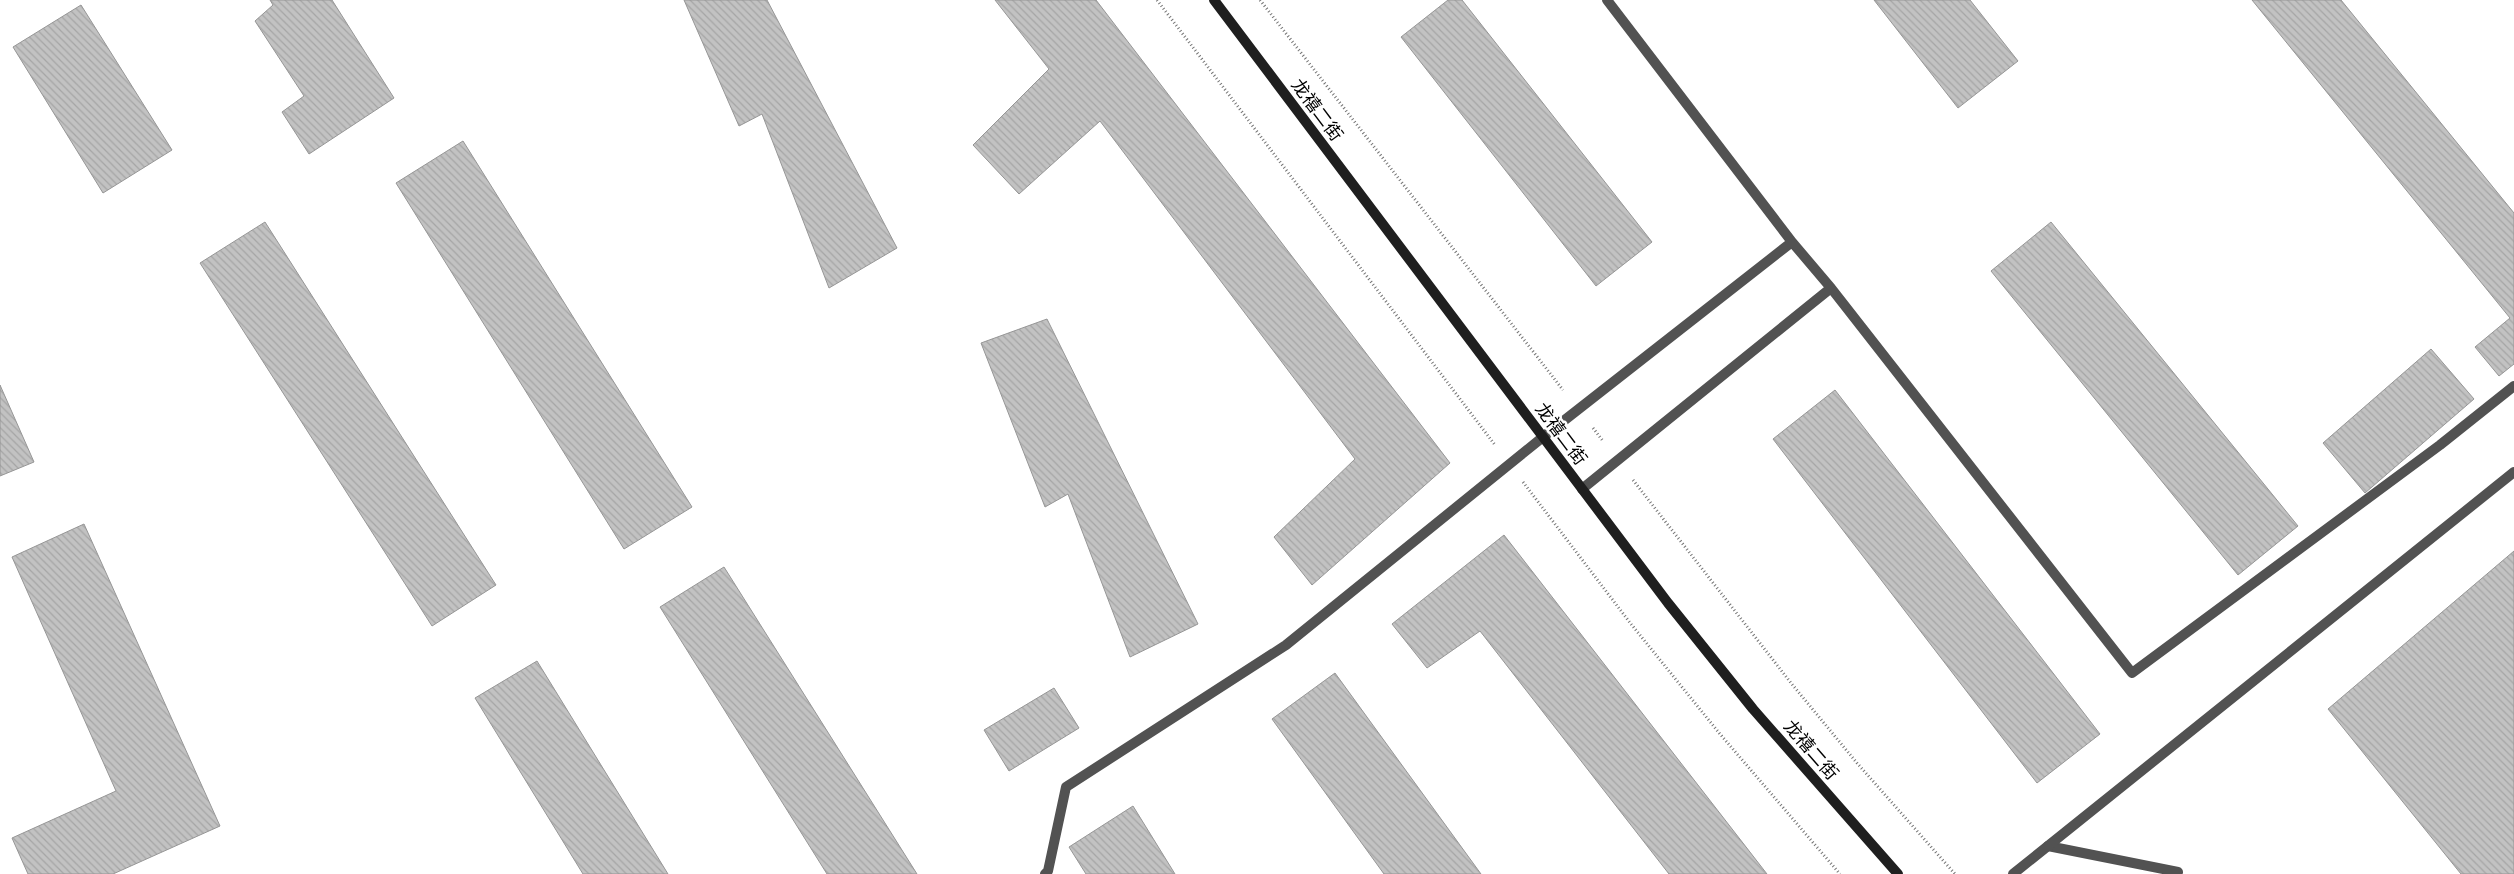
<svg xmlns="http://www.w3.org/2000/svg" width="2514" height="874" font-family="Jost,'Noto Sans SC',sans-serif">
<defs>
<pattern id="building-back-hatch" width="6" height="6" patternUnits="userSpaceOnUse" patternTransform="scale(1.25)"><rect width="6" height="6" fill="#c2c2c2"/><path d="M-1 5l2 2M0 0l6 6M5-1l2 2" fill="none" stroke="#a5a5a5"/></pattern>
</defs>
<rect width="100%" height="100%" fill="#fff"/>
<path fill="url(#building-back-hatch)" stroke="#969696" d="M 270,0 L 332,0 L 394,98 L 309,154 L 282,112 L 304,96 L 255,21 L 273,5 Z
M 684,0 L 767,0 L 897,248 L 829,288 L 762,114 L 739,126 Z
M 995,0 L 1096,0 L 1450,463 L 1312,585 L 1274,537 L 1355,459 L 1100,121 L 1019,194 L 973,145 L 1049,69 Z
M 1448,0 L 1462,0 L 1652,242 L 1596,286 L 1401,37 Z
M 1874,0 L 1970,0 L 2018,61 L 1958,108 Z
M 2252,0 L 2341,0 L 2514,213 L 2514,364 L 2499,376 L 2475,347 L 2510,318 Z
M 81,5 L 172,150 L 103,193 L 13,47 Z
M 463,141 L 692,507 L 624,549 L 396,183 Z
M 265,222 L 496,585 L 432,626 L 200,263 Z
M 2051,222 L 2298,526 L 2238,575 L 1991,271 Z
M 1047,319 L 1198,624 L 1130,657 L 1068,494 L 1045,507 L 981,343 Z
M 2431,349 L 2474,399 L 2365,493 L 2323,443 Z
M 0,385 L 34,462 L 0,476 Z
M 1835,390 L 2100,734 L 2037,783 L 1773,439 Z
M 84,524 L 220,826 L 113,874 L 28,874 L 12,838 L 116,791 L 12,557 Z
M 1504,535 L 1767,874 L 1669,874 L 1480,631 L 1427,668 L 1392,624 Z
M 2514,551 L 2514,874 L 2461,874 L 2328,709 Z
M 724,567 L 917,874 L 827,874 L 660,607 Z
M 537,661 L 668,874 L 583,874 L 475,698 Z
M 1335,673 L 1481,874 L 1384,874 L 1272,719 Z
M 1054,688 L 1079,728 L 1009,771 L 984,730 Z
M 1133,806 L 1175,874 L 1086,874 L 1069,847 Z"/>
<g fill="none" stroke-linecap="round" stroke-linejoin="round">
<path stroke="#747474" stroke-width="3" stroke-dasharray="1 2.5" stroke-linecap="butt" d="M 1157,0 L 1495,445
M 1260,0 L 1563,390
M 1593,428 L 1603,441
M 1633,480 L 1791,683 L 1857,763 L 1955,874
M 1523,482 L 1631,624 L 1720,734 L 1840,874"/>
<path stroke="#525252" stroke-width="10" d="M 1792,242 L 1831,288
M 1582,489 L 1831,288 L 2132,673 L 2440,445 L 2514,386
M 2048,846 L 2178,872
M 1045,874 L 1048,871 L 1066,787 L 1286,645 L 1543,437 L 1792,242 L 1607,0"/>
<path stroke="#525252" stroke-width="10" d="M 2013,874 L 2514,472"/>
<path stroke="#1f1f1f" stroke-width="10" d="M 1214,0 L 1668,603 L 1753,709 L 1898,874"/>
</g>
<g text-anchor="middle" stroke-width="5" stroke-linejoin="round" paint-order="stroke">
<g font-size="18" fill="#000" stroke="#fff">
<text transform="translate(1317 110) rotate(53)" y="6">龙禧二街</text>
<text transform="translate(1561 434) rotate(53)" y="6">龙禧二街</text>
<text transform="translate(1811 750) rotate(49)" y="6">龙禧二街</text>
</g>
</g>
</svg>
